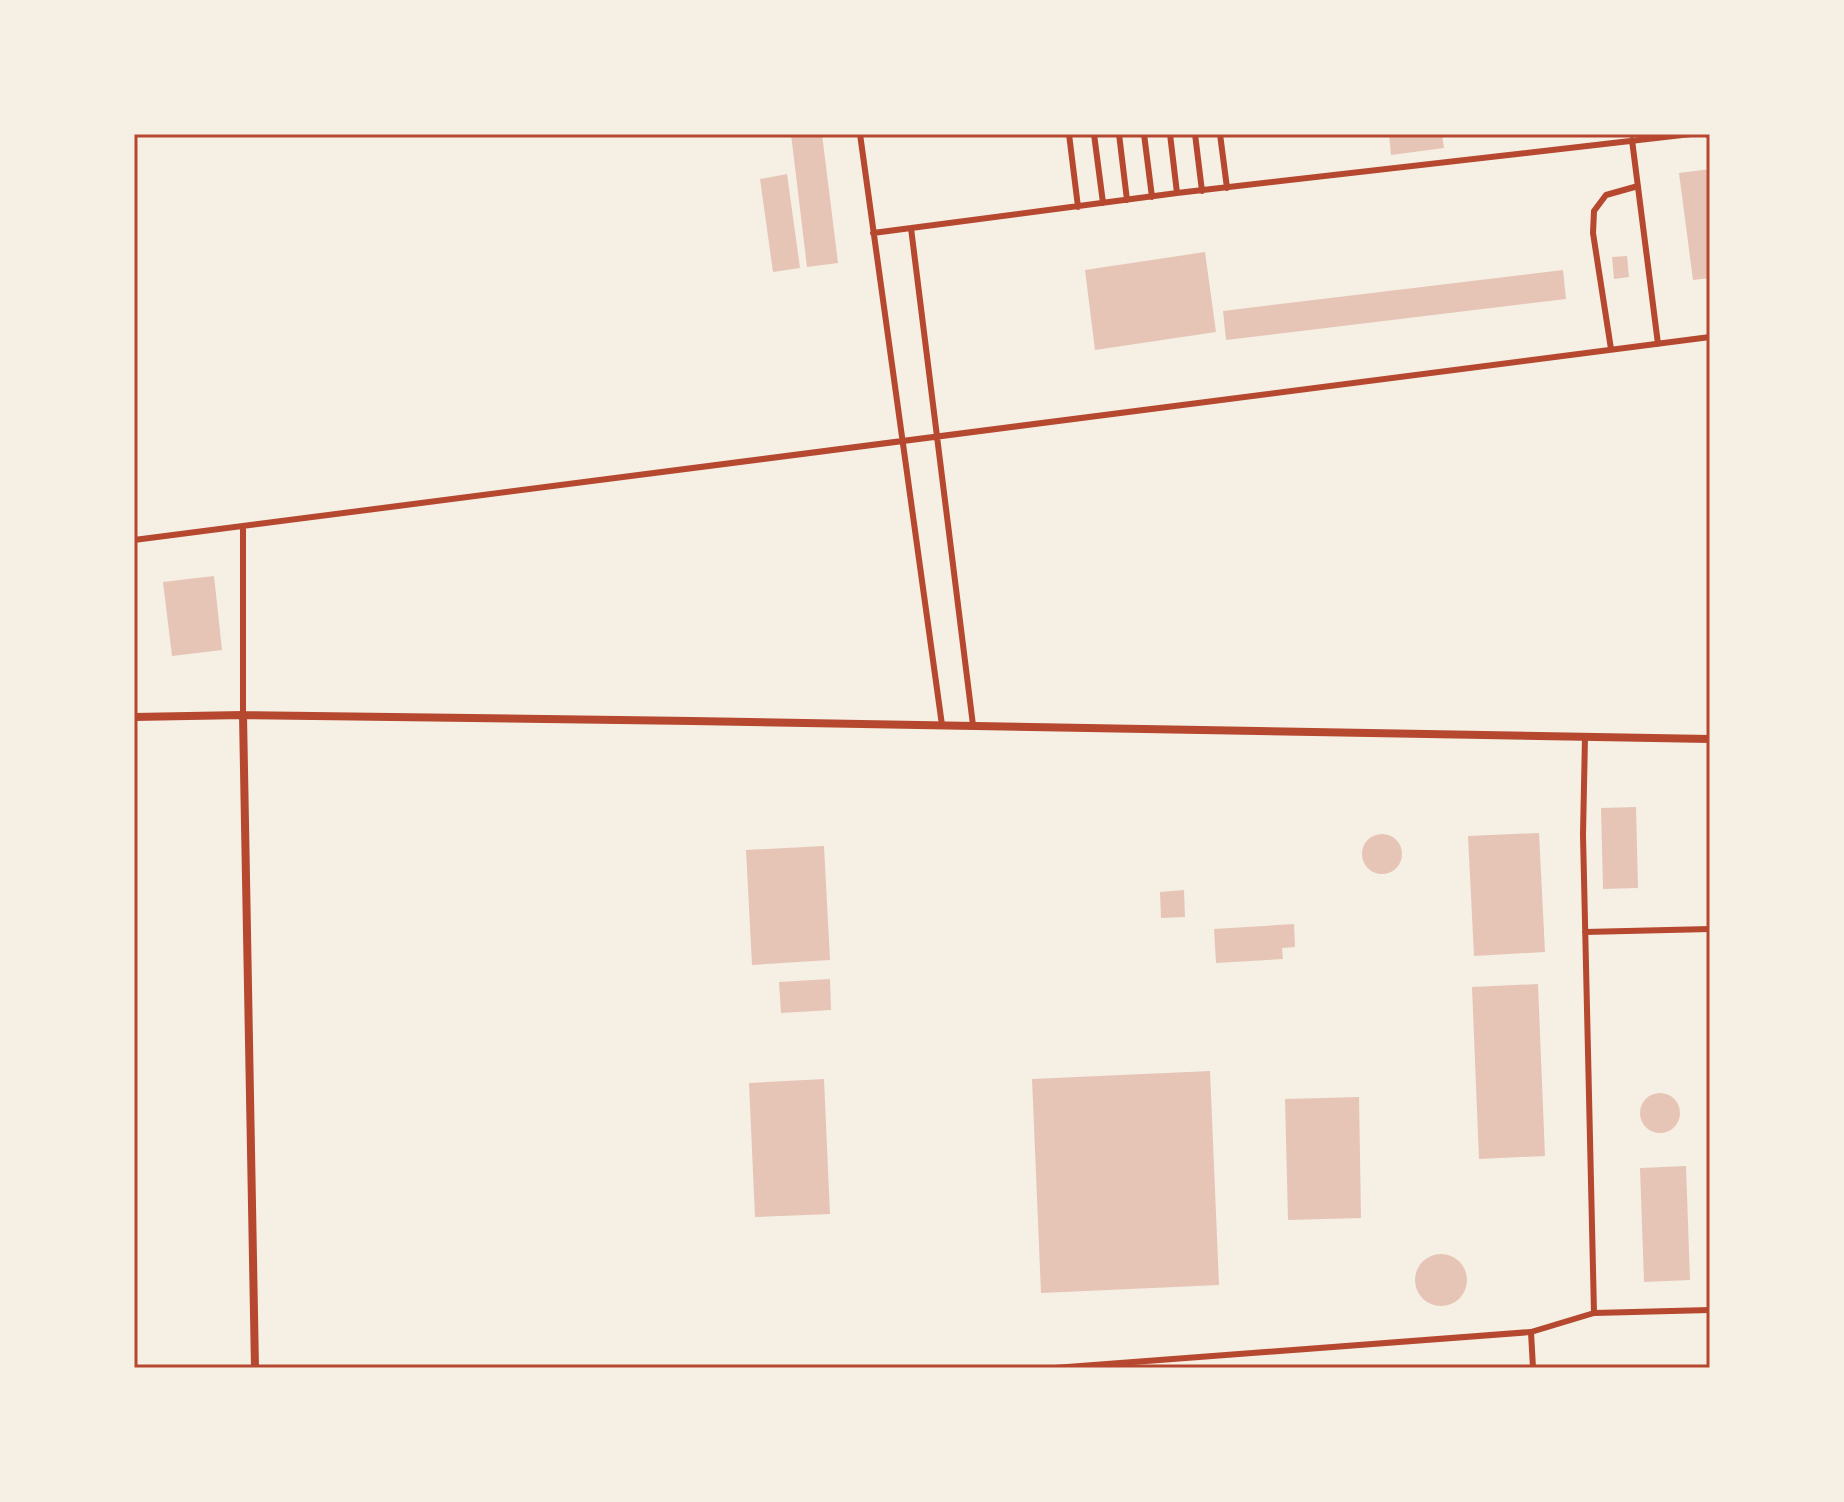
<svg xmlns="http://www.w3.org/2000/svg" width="1844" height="1502" font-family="Roboto,sans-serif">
<rect width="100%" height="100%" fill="#f6efe4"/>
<path fill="#e6c5b7" d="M 791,134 L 822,134 L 838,263 L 807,267 Z
M 1389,134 L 1442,134 L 1444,148 L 1391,155 Z
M 1710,169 L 1710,278 L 1693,280 L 1679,173 Z
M 787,174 L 800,268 L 773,272 L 760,179 Z
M 1205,252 L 1216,332 L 1095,350 L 1085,270 Z
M 1627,256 L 1629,277 L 1614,279 L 1612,257 Z
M 1563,270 L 1566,299 L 1226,340 L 1223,311 Z
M 214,576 L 222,650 L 172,656 L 163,582 Z
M 1636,807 L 1638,888 L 1603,889 L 1601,808 Z
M 1539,833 L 1545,952 L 1474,956 L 1468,836 Z
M1362 854a20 20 0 1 1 40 0a20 20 0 1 1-40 0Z
M 824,846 L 830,960 L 752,965 L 746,850 Z
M 1184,890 L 1185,917 L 1161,918 L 1160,892 Z
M 1294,924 L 1295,947 L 1282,948 L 1283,959 L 1216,963 L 1214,929 Z
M 830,979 L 831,1010 L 781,1013 L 779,982 Z
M 1538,984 L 1545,1156 L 1479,1159 L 1472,987 Z
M 1210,1071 L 1219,1285 L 1041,1293 L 1032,1079 Z
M 824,1079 L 830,1214 L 755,1217 L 749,1083 Z
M1640 1113a20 20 0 1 1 40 0a20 20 0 1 1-40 0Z
M 1359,1097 L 1361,1218 L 1288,1220 L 1285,1099 Z
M 1686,1166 L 1690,1280 L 1644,1282 L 1640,1168 Z
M1415 1280a26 26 0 1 1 52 0a26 26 0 1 1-52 0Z"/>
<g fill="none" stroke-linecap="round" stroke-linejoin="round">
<path stroke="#b5482f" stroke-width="6" d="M 860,134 L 942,725
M 1069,134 L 1078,207
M 1094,134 L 1103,203
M 1119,134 L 1127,200
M 1144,134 L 1152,197
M 1170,134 L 1177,193
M 1195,134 L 1202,191
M 1220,134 L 1227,188
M 1707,134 L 1710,137
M 1632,140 L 1658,344
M 911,228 L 973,725
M 873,233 L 1177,193 L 1691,134
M 1611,349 L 1593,233 L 1594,211 L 1606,195 L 1638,186
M 134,540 L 1710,337
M 243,715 L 243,527
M 1585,932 L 1710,929
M 1594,1313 L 1710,1310
M 1531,1332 L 1533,1368
M 1054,1368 L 1531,1332 L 1594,1313 L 1583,835 L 1585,737"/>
<path stroke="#b5482f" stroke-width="8" d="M 243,715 L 255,1368
M 134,717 L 243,715 L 692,721 L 1710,739"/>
</g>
<rect width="1844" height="1502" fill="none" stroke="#f6efe4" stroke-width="272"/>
<rect x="136" y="136" width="1572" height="1230" fill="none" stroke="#b5482f" stroke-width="3"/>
</svg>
